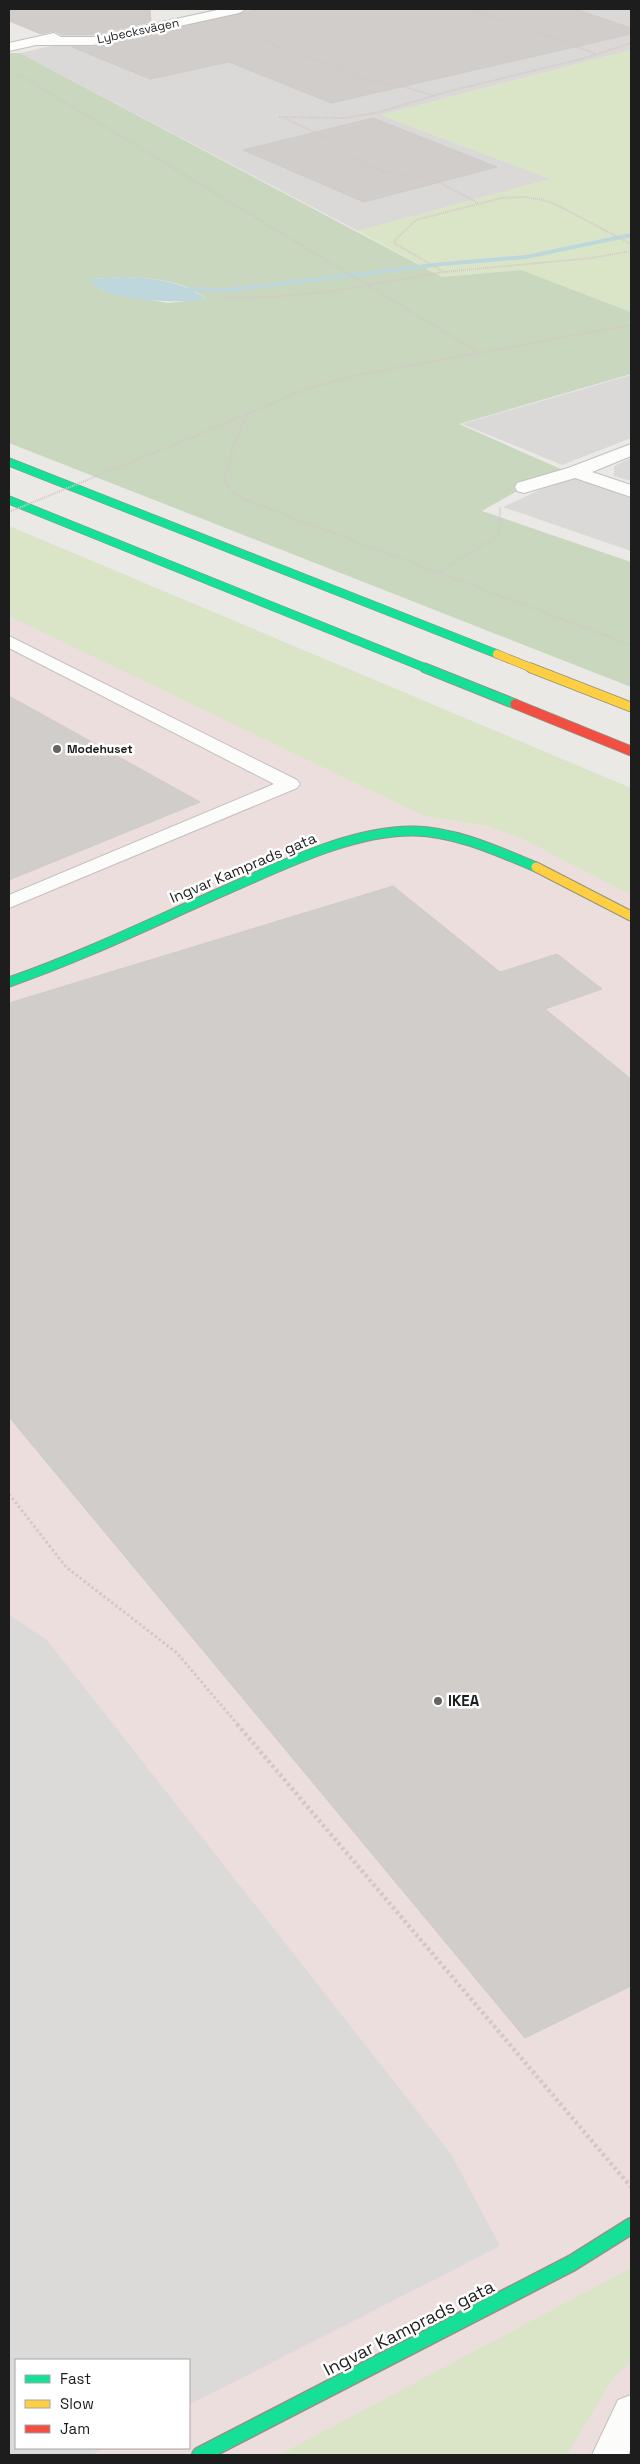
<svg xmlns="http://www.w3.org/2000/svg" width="640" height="2464" font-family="'Space Grotesk',sans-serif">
<rect width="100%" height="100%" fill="#ebe9e6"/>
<path fill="#dad9d7" d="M 216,9 L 631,9 L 631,50 L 382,115 L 551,179 L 358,231 L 20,53 Z
M 631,375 L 631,438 L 562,465 L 462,424 Z
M 631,458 L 631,481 L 614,476 L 614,466 Z
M 569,476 L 631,497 L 631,551 L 503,507 Z"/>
<path fill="#ecdedd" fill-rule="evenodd" d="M 9,526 L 631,788 L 631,2455 L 9,2455 ZM 16,2360 L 189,2360 L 189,2448 L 16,2448 Z"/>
<path fill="#dae5c8" d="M 631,50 L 631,312 L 521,270 L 442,277 L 358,231 L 550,179 L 381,115 Z
M 9,526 L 631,788 L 631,895 L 523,839 L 488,826 L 424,816 L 9,616 Z
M 631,2268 L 631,2362 L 613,2378 L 567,2455 L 279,2455 Z"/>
<path fill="#c8d7be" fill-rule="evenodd" d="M 9,53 L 20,53 L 442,277 L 521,270 L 631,312 L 631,374 L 459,424 L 563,470 L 524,487 L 482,511 L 631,562 L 631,687 L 9,443 ZM 121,277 C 150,278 183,279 206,299 L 168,303 L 145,299 L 101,290 L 91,279 Z"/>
<path fill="#dbdad9" d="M 9,1615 L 47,1640 L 451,2154 L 500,2246 L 189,2405 L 189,2360 L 16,2360 L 16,2448 L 106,2448 L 91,2455 L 9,2455 Z"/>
<path fill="#bdd7dc" d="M 122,277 C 152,278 181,280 206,299 C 186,304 97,302 90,279 Z"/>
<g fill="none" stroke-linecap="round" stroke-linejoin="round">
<path fill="#bdd7dc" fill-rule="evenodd" d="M 631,233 L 631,237 L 526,259 L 443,266 L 227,292 L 189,291 L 185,289 L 189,287 L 227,288 L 443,262 L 526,255 Z"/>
</g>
<path fill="#d0cdcb" stroke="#cecbc8" d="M 9,9 L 150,9 L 151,22 L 93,35 L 62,35 L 54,31 L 41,34 L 9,21 Z
M 260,9 L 575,9 L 631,28 L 631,34 L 331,103 L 229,62 L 150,79 L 72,47 L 93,47 Z
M 373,118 L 497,167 L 364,202 L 243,150 Z
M 9,696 L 200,802 L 9,880 Z
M 393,886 L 500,972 L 557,954 L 602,989 L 545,1009 L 631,1079 L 631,1986 L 525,2038 L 9,1417 L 9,1003 Z"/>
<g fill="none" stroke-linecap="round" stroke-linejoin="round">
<g stroke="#c2c1c0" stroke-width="2">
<path id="lane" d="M 9,636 L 297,780 L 300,784 L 297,788 L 9,908 L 9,895 L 274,784 L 9,648 Z
M 631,2395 L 631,2448 L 628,2455 L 592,2455 L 618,2400 Z"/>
</g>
<g stroke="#c2c1c0" stroke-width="2">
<path id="street" d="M 222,9 L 246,9 L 239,13 L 93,45 L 36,45 L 9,51 L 9,43 L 54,33 L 61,37 L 93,37 Z
M 631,444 L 631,456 L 592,472 L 631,485 L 631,497 L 575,478 L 524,493 L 517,491 L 515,487 L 517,483 L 568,468 Z"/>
</g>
<g stroke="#929280" stroke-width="9">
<path id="fast-far2" d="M 9,462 L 497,654
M 9,500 L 428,669"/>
</g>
<g stroke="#929280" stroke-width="11">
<path id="fast-far1" d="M 425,668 L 515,704
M 9,982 C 84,956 155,921 228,889 C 283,865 353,830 414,831 C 457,832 497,851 536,867"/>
</g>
<g stroke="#929280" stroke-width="18">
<path id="fast" d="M 200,2455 L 572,2263 L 631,2226"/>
</g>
<g stroke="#929280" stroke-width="9">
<path id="slow-far1" d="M 497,654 L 534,669"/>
</g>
<g stroke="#929280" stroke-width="11">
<path id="slow" d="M 531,668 L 631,707
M 536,867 L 631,916"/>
</g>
<g stroke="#929280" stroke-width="11">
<path id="jam" d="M 515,704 L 631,751"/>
</g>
<path stroke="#d4c8c7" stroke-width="2" stroke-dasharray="1 1" stroke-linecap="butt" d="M 466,9 L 522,26 L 596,54
M 252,34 L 293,54 L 336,65 L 362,79 L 401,86 L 435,96
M 18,74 L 478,352
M 279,117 L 345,118 L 376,113 L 446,92 L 585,58 L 631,43
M 286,119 L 331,140 L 344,154 L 382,171 L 433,179 L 478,203
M 444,272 L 394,243 L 395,240 L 416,220 L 501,198 L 524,197 L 544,200 L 557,205 L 631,244
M 223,298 L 274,297 L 333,291 L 444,272 L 591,258 L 631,251
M 248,412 L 235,442 L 224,479 L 231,491 L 243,499 L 631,645
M 190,438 L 306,389 L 358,375 L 631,325
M 439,572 L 499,535 L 500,507"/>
<path stroke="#d4c8c7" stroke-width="3" stroke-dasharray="2.5 2.5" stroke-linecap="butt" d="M 9,1494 L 66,1567 L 177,1653 L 238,1725"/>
<path stroke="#d4c8c7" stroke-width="4.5" stroke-dasharray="3 3" stroke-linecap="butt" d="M 237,1724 L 631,2187"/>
<use href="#lane" fill="#fcfcfb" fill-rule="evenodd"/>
<use href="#street" fill="#fcfcfb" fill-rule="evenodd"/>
<use href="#fast-far2" stroke="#16e098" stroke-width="8"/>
<use href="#fast-far1" stroke="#16e098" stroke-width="9"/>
<use href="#fast" stroke="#16e098" stroke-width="15"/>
<use href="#slow-far1" stroke="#ffcf43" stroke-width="8"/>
<use href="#slow" stroke="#ffcf43" stroke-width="9"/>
<use href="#jam" stroke="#f24e42" stroke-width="9"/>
<path stroke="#d4c8c7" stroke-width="2" stroke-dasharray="1 1" stroke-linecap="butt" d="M 9,512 L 190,438"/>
</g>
<g fill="#656463" stroke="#fff" stroke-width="2">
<circle cx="57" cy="749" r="5"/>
<circle cx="438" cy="1701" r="5"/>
</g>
<g text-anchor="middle" stroke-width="5" stroke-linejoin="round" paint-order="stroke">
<g font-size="12" fill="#1d1d1d" stroke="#fff">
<text transform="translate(138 31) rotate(-12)" y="4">Lybecksvägen</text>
</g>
<g font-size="12" font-weight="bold" fill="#1d1d1d" stroke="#fff" text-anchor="start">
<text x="67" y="753">Modehuset</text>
</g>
<g font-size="15" fill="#1d1d1d" stroke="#fff">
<text transform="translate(243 868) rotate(-23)" y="5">Ingvar Kamprads gata</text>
</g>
<g font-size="15" font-weight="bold" fill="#1d1d1d" stroke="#fff" text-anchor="start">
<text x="448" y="1706">IKEA</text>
</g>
<g font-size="18" fill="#1d1d1d" stroke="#fff">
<text transform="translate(409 2328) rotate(-27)" y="6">Ingvar Kamprads gata</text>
</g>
</g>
<rect width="640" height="2464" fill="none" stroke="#1d1d1d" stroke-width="20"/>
<rect x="15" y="2359" width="175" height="90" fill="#ffffff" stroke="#a5a5a5"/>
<rect x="25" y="2375" width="25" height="8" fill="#16e098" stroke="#a5a5a5"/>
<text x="60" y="2384" font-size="15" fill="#1d1d1d">Fast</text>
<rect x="25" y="2400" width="25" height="8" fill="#ffcf43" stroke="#a5a5a5"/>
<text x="60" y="2409" font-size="15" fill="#1d1d1d">Slow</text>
<rect x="25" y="2425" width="25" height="8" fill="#f24e42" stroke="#a5a5a5"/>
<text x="60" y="2434" font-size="15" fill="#1d1d1d">Jam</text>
</svg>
